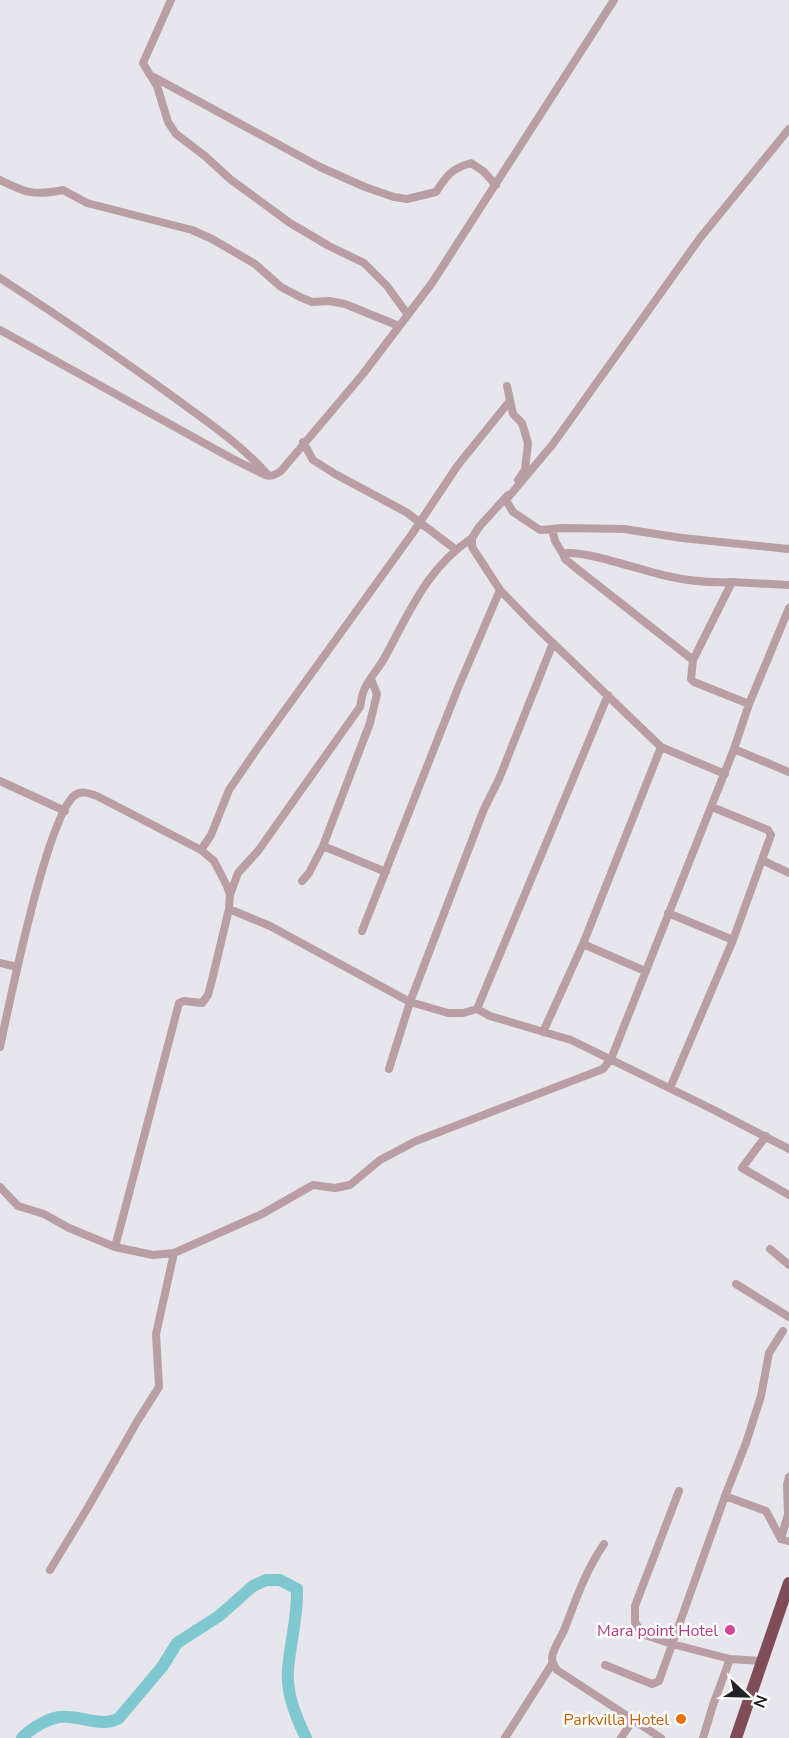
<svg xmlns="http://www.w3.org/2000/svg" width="789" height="1738" font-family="'Nunito Sans',sans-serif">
<rect width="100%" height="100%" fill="#e6e6ec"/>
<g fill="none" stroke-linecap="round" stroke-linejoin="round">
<path stroke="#80c8d0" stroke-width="12" d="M 22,1738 C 30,1729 47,1719 59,1717 C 80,1714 100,1729 119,1718 L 162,1667 L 177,1643 L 219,1616 L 253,1586 L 266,1580 L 280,1580 L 297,1589 C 298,1617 290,1642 288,1670 C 286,1693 296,1717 306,1738"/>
<path stroke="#b99ea3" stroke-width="8" d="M 171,0 L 143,63 L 150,75 L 320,167 L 365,187 L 394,197 L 407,199 L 436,192 C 447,175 451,169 471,163 L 483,171 L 496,185
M 152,78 L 157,86 L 168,122 L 176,134 L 205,156 L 230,179 L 290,223 L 329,246 L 364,263 L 387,286 L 408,315
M 789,129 L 700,238 L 553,444 L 506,500 L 513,512 L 540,530 L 563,528 L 624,529 L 682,538 L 789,549
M 0,180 C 26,193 34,196 63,190 L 87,203 L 192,230 L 212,239 L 255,264 L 281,287 L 300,297 L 312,302 L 329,301 L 345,304 L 399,326
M 0,278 C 57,315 113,353 168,393 C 202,418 239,442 267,474
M 0,330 L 231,458 L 265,475 C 271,477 275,475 281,471 L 363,374 L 432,283 L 614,0
M 507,386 L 513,414 L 522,423 L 528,443 L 525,470 L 518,480
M 303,442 L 313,460 L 335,474 L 406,512 L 455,549
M 508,495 L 479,527 L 472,538 L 472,547 L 500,590 L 531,622 L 661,747 L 725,774
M 552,529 L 555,541 L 563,554
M 789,585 L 732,582 L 693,660 L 691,679 L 694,682 L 749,704 L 789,608
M 693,660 L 576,568 L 565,559 L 563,554 C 579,548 646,572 667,576 C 688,581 710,583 732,582
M 734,749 L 749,704
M 0,781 L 65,811
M 323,846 L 386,872
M 201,850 L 211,835 L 229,790 L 257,749 L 412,534 L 458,465 L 509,402
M 762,860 L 789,873
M 302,881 L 309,873 L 323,846 L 370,723 L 377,694 L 371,679
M 230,895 L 238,873 L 258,851 L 360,707 C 361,701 362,694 365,688 C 370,677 379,668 385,657 C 410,611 427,568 472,538
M 229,909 L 270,926 L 410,1002 L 448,1013 L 463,1013 L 477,1009 L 490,1016 L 571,1040 L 712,1109 L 789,1149
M 668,913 L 733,940
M 362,931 L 458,688 L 500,590
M 583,944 L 645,971
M 0,963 L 17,967
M 477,1009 L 608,695
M 543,1032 L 583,944 L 661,747
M 0,1047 C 9,1005 47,816 75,795 C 83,790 90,794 97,796 L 201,850 L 214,861 L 227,886 L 230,895 L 229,909 L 212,980 L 208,995 L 202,1003 L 184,1001 L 179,1003 L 115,1247
M 389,1069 L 410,1002 L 484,809 L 499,779 L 553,643
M 670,1088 L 733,940 L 771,835 L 768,830 L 712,807
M 766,1136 L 742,1168 L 789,1195
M 0,1187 L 18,1206 L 44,1214 L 69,1228 L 115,1247 L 153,1255 L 174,1253 L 262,1214 L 313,1185 L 335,1188 L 350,1185 L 380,1160 L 416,1141 L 603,1069 L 611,1059 L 734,749 L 789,772
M 770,1249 L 789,1265
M 736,1284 L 789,1317
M 789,1477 L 787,1485 L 788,1514 L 781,1539 L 789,1541
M 679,1491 L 635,1606 L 635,1622 L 642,1634 L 672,1644 L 730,1659 L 762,1661
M 781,1539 L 766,1511 L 725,1496 L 746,1443 L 761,1396 L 769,1353 L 783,1331
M 604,1544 C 586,1570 576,1599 565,1628 C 561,1638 553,1648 552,1658 C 552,1664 554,1666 557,1670 L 661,1738
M 50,1570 L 87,1509 L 138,1420 L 159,1387 L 156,1334 L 174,1253
M 605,1665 L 652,1684 L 659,1681 L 725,1496
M 505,1738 L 552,1664
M 621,1738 L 633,1720
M 703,1738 L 713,1705 L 730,1659"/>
<path stroke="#804c58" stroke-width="12" d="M 736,1738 L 789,1583"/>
</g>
<circle fill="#d1479c" stroke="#fff" stroke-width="2" cx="730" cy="1630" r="6"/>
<circle fill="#e8710a" stroke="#fff" stroke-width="2" cx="681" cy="1719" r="6"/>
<g text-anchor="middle" stroke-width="5" stroke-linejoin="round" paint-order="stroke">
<g font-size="16" fill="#b23c85" stroke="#fff" text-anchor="end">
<text x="718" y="1636">Mara point Hotel</text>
</g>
<g font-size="16" fill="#c56008" stroke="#fff" text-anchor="end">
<text x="669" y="1725">Parkvilla Hotel</text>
</g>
</g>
<g transform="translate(747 1696) rotate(112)" stroke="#ffffff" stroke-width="4.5" paint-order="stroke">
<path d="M0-4.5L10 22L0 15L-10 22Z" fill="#232325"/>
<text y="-9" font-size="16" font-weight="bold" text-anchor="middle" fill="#232325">N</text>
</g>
</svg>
